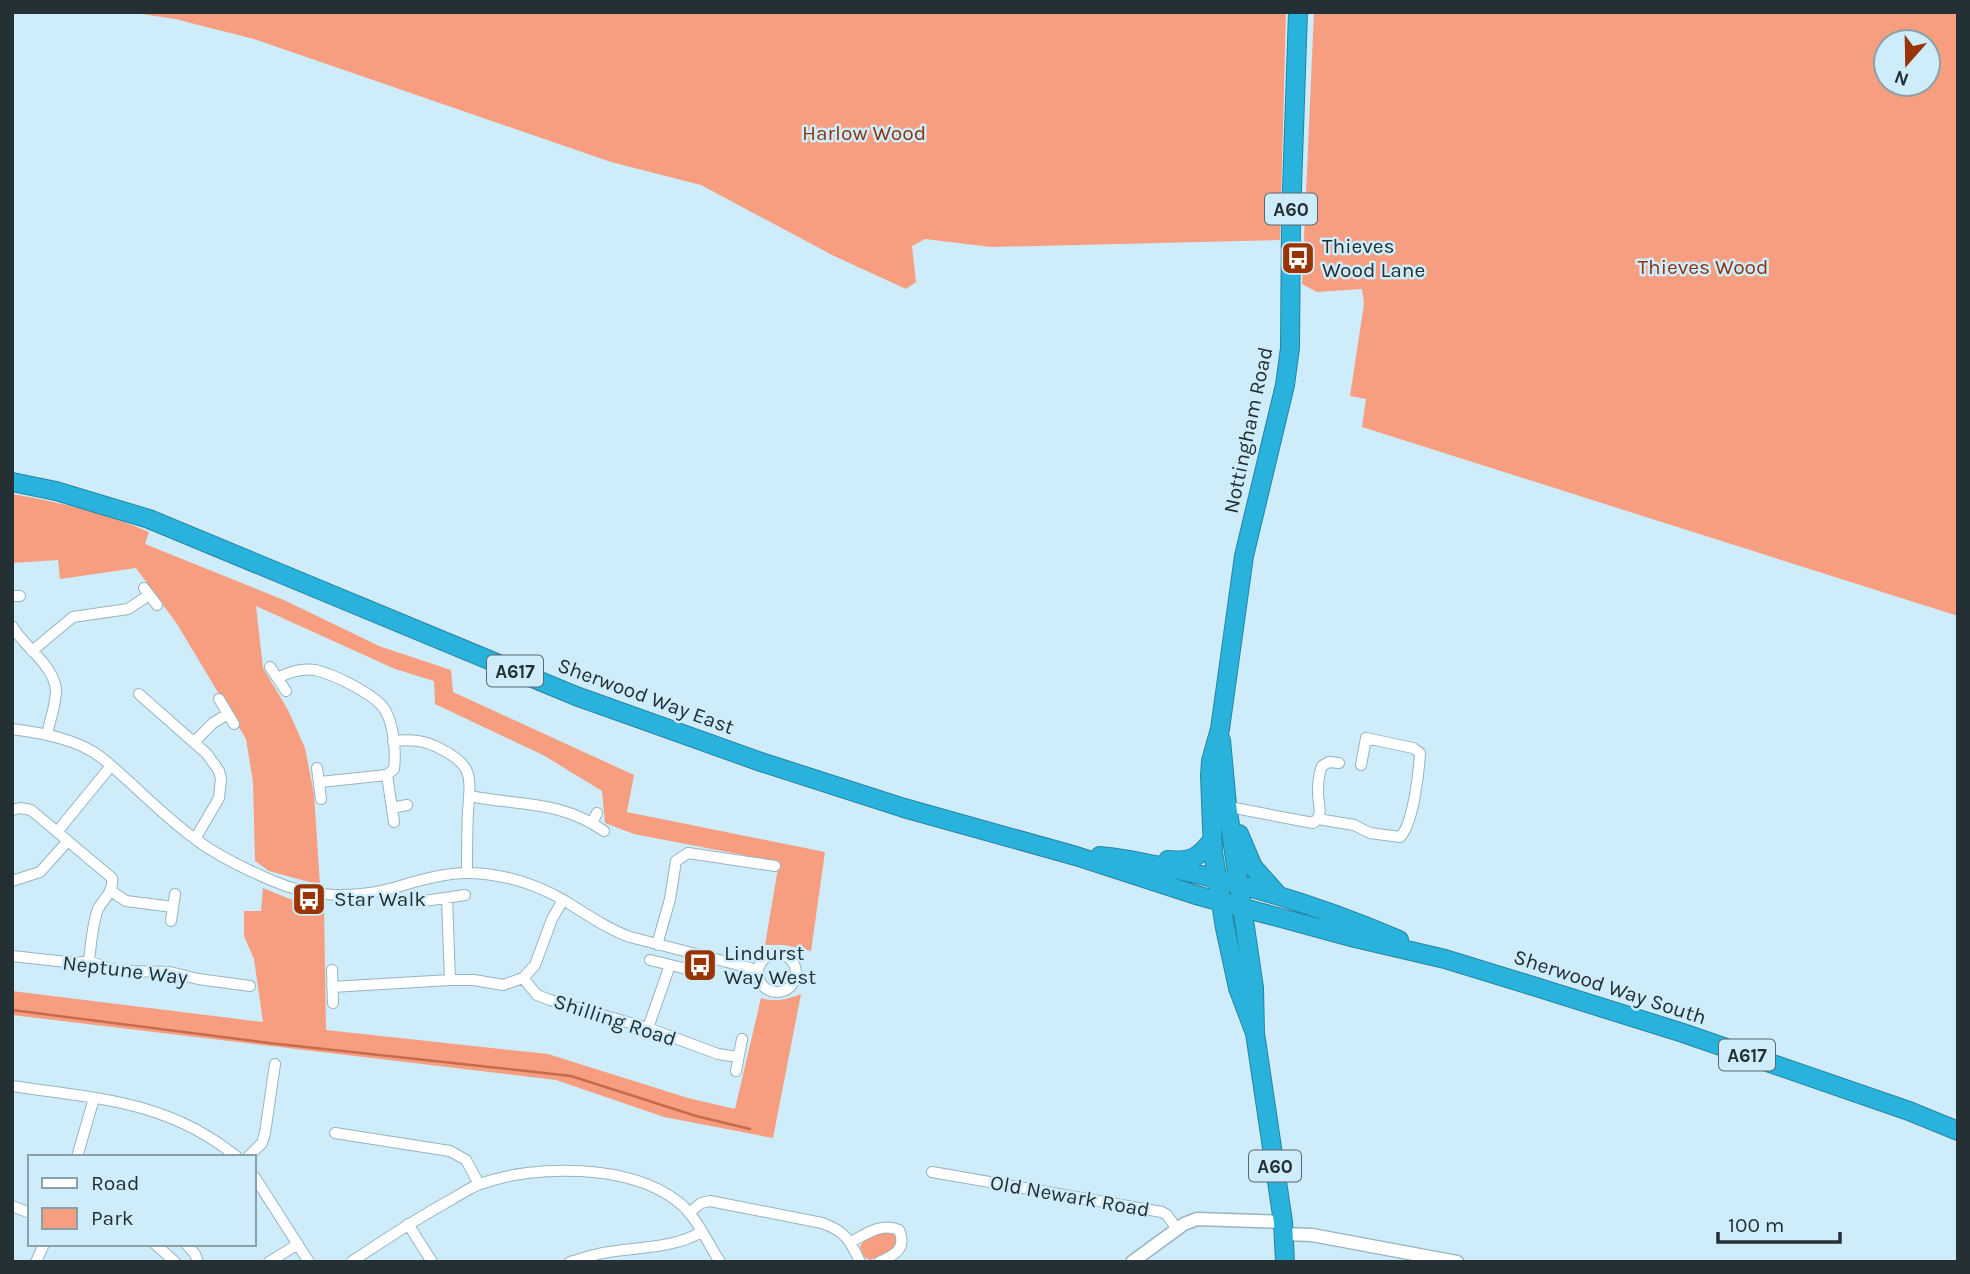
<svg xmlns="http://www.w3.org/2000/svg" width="1970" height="1274" font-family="Karla,sans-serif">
<rect width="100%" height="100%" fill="#ceecf9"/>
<path fill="#f79e80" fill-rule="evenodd" d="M 128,12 L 1286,12 L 1280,240 L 991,247 L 925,239 L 912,246 L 916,282 L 906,289 L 834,256 L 701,185 L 611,162 L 254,39 L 175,19 Z
M 1314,12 L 1958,12 L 1958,616 L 1362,427 L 1366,399 L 1350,396 L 1364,304 L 1362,289 L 1317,292 L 1302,284 ZM 1886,42 L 1928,42 L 1928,84 L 1886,84 Z
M 12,494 C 58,502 106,513 149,532 L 145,544 L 284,600 L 379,646 L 451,670 L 453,692 L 634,775 L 627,812 L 825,852 L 811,951 L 785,945 L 765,945 L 779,862 L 634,834 L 605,823 L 602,791 L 543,755 L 435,704 L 434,681 L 395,669 L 256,606 L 263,668 L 288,710 L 305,748 L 314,794 L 320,885 L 269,871 L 255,861 L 253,782 L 246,739 L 177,624 L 136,568 L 60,579 L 58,560 L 12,563 Z
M 263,888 L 290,899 L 324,906 L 326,1030 L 548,1054 L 688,1098 L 735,1109 L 761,998 C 775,1003 787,999 801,994 L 773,1138 L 664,1117 L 556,1080 L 12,1015 L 12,991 L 263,1022 L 254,959 L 244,936 L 244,911 L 261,911 Z
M 893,1231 L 897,1235 L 898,1240 L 895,1249 L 870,1260 L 864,1257 L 860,1247 C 866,1235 880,1233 893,1231 Z"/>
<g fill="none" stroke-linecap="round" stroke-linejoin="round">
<path stroke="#c76b4a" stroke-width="2.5" d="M 12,1010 L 269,1043 L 571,1076 L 696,1116 L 750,1129"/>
<g stroke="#97b5c0" stroke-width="12">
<path id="street" d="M 144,588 L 157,605
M 12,596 L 20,596
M 12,626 C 24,647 54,665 56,690 C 56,705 50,720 47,734
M 32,651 L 73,617 L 128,609 L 149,595
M 270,667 L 286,691
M 278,678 C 289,672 302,668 315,670 C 333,674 375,694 385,710 C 394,725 396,752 394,769 L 387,775
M 139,694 L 207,754 L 219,771 L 221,779 L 219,798 L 195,839
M 219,699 L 234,724
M 12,729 C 42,733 78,739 102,758 C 133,783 161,814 194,838 C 217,856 245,869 273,881 C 312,898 356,899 397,887 C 419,880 447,872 470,873 C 503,874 536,884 565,901 C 586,914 606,928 630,937 L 758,970
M 393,741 C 412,739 424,740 441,749 C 475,766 470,779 468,812 C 467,832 467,852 467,873
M 194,742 L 213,723 L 228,714
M 317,768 L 321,799
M 387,775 L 394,822
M 320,782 L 387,775
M 470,796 C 520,806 560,800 604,831
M 1224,806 L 1313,823 C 1325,815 1317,803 1318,790 C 1318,782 1319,774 1322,766 L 1329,762 L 1339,763
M 392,808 L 407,805
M 12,810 L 20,808 L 31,810 L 112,878 C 114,892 104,898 98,909 C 92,925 91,945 89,961
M 1318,819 L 1354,825 L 1370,833 L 1400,837 C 1413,825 1419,772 1420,753 L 1413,748 L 1366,738 L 1361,765
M 592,823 L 597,813
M 57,832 L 110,767
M 12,881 L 40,872 L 67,842
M 111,891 L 126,901 L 173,907
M 447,898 L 450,980
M 425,901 L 465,895
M 171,921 L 175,894
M 657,945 L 670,899 L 676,861 L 688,853 L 775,866
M758 973a19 19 0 1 1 38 0a19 19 0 1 1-38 0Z
M 12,956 L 76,963 L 89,961 L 110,969 L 128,971 L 170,972 L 198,979 L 250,986
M 650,960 L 687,969
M 332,970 L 333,1003
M 523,978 L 537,995 L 550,1000 L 648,1028 L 718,1054 L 738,1057
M 523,978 L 535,965 L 552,919 L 563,900
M 332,987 L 450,980 L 474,980 L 503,985 L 523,978
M 648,1028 L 670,965
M 736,1071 L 742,1039
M 12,1086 C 97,1099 167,1100 237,1157
M 335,1133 L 450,1151 L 466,1160 L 479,1184
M 77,1157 L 94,1098
M 248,1157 L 262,1143 L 265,1133 L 275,1064
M 932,1172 L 1162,1212 L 1167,1215 L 1177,1229
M 254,1176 L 309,1262
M 12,1206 L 30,1213
M 689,1213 L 701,1203 L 710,1201 L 822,1223 C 845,1231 850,1240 860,1262
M 408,1224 L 432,1262
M 851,1242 C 866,1234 882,1222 899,1230 C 907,1249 895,1255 879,1262
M 155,1244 L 175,1262
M 186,1244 L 195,1254 L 198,1262
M 36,1262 L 44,1244
M 269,1262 L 298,1244
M 351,1262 C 383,1241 414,1220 447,1202 C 458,1196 469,1188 480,1184 C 535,1164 629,1164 677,1201 C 696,1215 707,1242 720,1262
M 570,1262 C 581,1259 592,1255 603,1253 C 633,1247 674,1249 701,1232"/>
</g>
<g stroke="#97b5c0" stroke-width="15">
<path id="secondary" d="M 1284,1234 L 1312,1235 L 1457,1262
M 1132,1262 L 1184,1224 L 1197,1219 L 1283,1222"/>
</g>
<g stroke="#2884a2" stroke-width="20">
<path id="highway" d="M 12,482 L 56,491 L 149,519 L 576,696 L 761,762 L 904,808 L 1076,856 L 1196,895 L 1355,938 L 1445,959 L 1533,986 L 1683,1033 L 1909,1111 L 1958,1131
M 1221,740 L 1227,805 L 1254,988 L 1255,1033 L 1283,1222 L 1285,1262
M 1239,834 L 1253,867 L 1278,895
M 1100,856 C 1123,858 1146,863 1169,868 C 1248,884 1325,908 1399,940
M 1168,860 C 1190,862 1199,858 1212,840
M 1255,1033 L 1238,988 L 1225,928 L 1213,852 L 1210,776 L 1211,761 L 1220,729 L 1244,556 L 1285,385 L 1290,348 L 1291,218 L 1298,12"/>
</g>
<use href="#street" stroke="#fff" stroke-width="10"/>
<use href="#secondary" stroke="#fff" stroke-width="12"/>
<use href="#highway" stroke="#29b2dc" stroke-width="18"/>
</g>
<defs>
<g id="bus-square" transform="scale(1.75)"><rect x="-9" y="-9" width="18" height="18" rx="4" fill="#993405" stroke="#ceecf9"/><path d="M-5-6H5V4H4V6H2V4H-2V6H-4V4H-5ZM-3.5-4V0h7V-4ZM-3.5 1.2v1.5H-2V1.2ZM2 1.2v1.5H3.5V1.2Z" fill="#fff"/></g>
</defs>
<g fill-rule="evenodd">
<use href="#bus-square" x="1298" y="258"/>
<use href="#bus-square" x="309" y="899"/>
<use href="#bus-square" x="700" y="965"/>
</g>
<g text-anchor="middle" stroke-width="5" stroke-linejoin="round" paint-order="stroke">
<g fill="#ceecf9" stroke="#586870" stroke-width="2">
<rect x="1265" y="193.5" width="52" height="31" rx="5"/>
<rect x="487" y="655.5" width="56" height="31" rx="5"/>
<rect x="1719" y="1039.5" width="56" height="31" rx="5"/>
<rect x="1249" y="1150.5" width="52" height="31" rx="5"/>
</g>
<g font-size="19" font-weight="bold" fill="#253035">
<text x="1291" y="216">A60</text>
<text x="515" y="678">A617</text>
<text x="1747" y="1062">A617</text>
<text x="1275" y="1173">A60</text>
</g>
<g font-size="21" fill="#8b3513" stroke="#ceecf9">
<text x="864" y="140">Harlow Wood</text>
<text x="1703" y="274">Thieves Wood</text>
</g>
<g font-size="21" fill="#253035" stroke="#ceecf9" text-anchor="start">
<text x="1322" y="253">Thieves<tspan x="1322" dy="24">Wood Lane</tspan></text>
<text x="334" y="906">Star Walk</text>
<text x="724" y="960">Lindurst<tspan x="724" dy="24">Way West</tspan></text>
</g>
<g font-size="21" fill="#253035" stroke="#ceecf9">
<text transform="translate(1248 430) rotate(-78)" y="7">Nottingham Road</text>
<text transform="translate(646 696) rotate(20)" y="7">Sherwood Way East</text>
<text transform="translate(125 970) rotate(7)" y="7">Neptune Way</text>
<text transform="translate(1610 987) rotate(18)" y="7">Sherwood Way South</text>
<text transform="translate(615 1020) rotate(18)" y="7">Shilling Road</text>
<text transform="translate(1070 1196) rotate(10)" y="7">Old Newark Road</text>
</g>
</g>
<rect width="1970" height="1274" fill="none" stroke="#253035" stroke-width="28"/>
<rect x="28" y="1155" width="228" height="91" fill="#ceecf9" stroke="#8aa1ab" stroke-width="2"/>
<rect x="42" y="1178" width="35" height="10" fill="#ffffff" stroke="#8aa1ab" stroke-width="2"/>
<text x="91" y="1190" font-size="21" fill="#253035">Road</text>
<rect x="42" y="1208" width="35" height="21" fill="#f79e80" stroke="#8aa1ab" stroke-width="2"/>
<text x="91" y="1225" font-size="21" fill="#253035">Park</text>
<g transform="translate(1907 63) rotate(200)"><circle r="33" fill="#ceecf9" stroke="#8aa1ab" stroke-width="2"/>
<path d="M0-5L12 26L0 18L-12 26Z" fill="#993405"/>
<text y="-10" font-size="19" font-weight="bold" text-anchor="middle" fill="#253035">N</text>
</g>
<path d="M1718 1232v10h122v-10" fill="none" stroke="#253035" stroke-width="3.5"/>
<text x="1728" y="1232" font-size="21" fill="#253035" stroke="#ceecf9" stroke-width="5" paint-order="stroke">100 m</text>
</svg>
